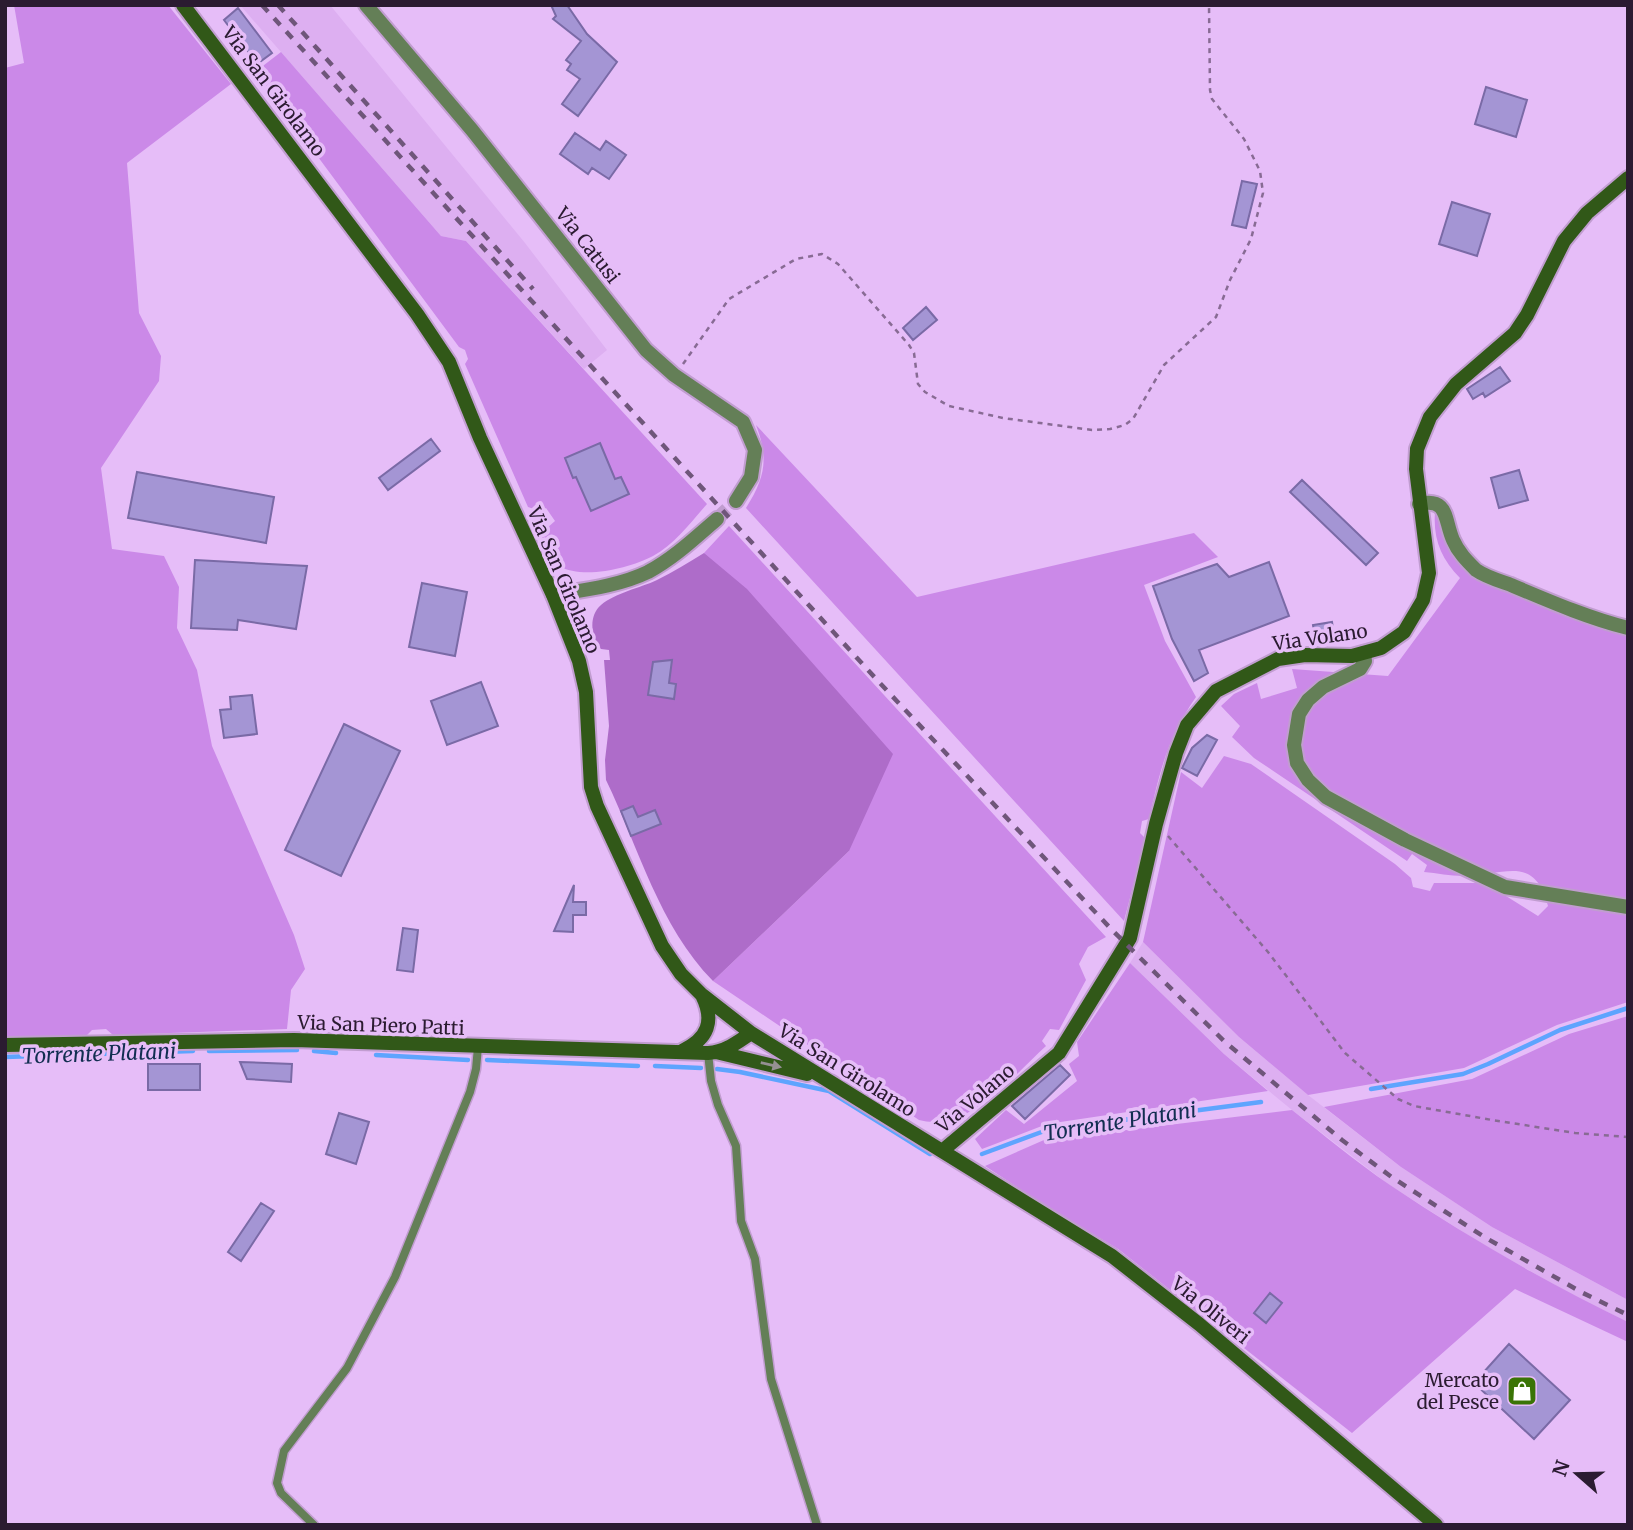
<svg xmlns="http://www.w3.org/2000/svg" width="1633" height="1530" font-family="Merriweather,serif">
<rect width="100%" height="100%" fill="#e6bdf8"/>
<path fill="#ddaff1" d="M 240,5 L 330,5 L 525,243 L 607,350 L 584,369 L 466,241 L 441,236 Z
M 1143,942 L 1239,1037 L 1308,1095 L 1401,1167 L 1492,1227 L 1628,1300 L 1628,1322 L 1580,1299 L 1482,1244 L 1388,1184 L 1292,1110 L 1224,1054 L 1130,963 Z"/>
<path fill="#cb89e8" d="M 14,5 L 168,5 L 231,84 L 127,163 L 139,313 L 161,356 L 159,381 L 101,468 L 112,549 L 164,556 L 179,587 L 177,628 L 197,670 L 212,746 L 294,935 L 305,969 L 291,990 L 287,1029 L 113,1035 L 106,1029 L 92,1030 L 86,1036 L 5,1037 L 5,68 L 24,63 Z
M 281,52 L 441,236 L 466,241 L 707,504 C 691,522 675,544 653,556 C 630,568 583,580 559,566 C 547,560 542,548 538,536 L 555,521 L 546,508 L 540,511 L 528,507 L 465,364 L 468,359 L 465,350 L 459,347 L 255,72 Z
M 756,425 L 917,597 L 1194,533 L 1218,557 L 1144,585 L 1165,641 L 1196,697 C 1167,739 1160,771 1149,819 L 1142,821 L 1140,833 L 1144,837 L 1144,844 L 1124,921 L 746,508 C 765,478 769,459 756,425 Z
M 1435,512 L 1453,553 L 1467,570 L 1628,630 L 1628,1002 L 1557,1025 L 1464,1068 L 1308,1095 L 1239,1037 L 1143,942 L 1181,772 L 1202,788 L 1224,756 L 1251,764 L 1395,864 L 1411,878 L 1413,887 L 1430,891 L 1434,883 L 1500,883 L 1506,896 L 1538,916 L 1548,906 C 1534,853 1504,876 1463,876 C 1450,876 1437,873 1424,872 L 1427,865 L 1412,854 L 1407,861 L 1254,758 L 1232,737 L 1240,726 L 1221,706 L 1234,694 L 1257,683 L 1261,699 L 1297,688 L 1292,669 L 1388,676 L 1460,578 C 1441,559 1433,539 1435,512 Z
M 729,526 L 1106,937 L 1088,947 L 1079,964 L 1086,980 L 1059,1030 L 1050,1029 L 1042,1041 L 1046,1046 C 1013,1076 968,1133 919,1120 L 713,981 L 849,851 L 704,553 Z
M 1130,963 L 1224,1054 L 1268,1091 L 1047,1124 L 982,1149 L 975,1139 L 1006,1110 L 1024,1124 L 1077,1081 L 1069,1064 L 1079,1056 L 1077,1042 Z
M 1628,1016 L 1628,1300 L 1492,1227 L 1401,1167 L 1324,1107 L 1472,1079 L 1569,1034 Z
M 1292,1110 C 1324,1135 1356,1162 1390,1185 C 1466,1236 1545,1282 1628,1322 L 1628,1342 L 1515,1289 L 1352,1433 L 1118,1249 L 1041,1203 L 985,1166 L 1044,1140 Z"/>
<path fill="#ae6cc9" d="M 704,553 L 747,589 L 893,754 L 849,851 L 713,981 C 659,926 639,848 606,780 L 605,760 L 609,726 L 604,660 L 610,660 L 609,650 L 601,649 C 591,638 588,616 601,605 C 615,593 640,588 657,580 C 673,572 689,562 704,553 Z"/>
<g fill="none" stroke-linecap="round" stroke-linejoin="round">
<path stroke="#5ea4fe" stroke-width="4.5" d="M 209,1051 L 297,1050
M 314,1051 L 336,1053
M 376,1055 L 468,1060
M 5,1057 L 193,1051
M 487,1060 L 638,1066
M 655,1066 L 701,1068
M 717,1069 L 740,1072 L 829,1091 L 930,1154
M 1371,1089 L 1463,1074 L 1488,1064 L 1560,1030 L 1628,1008
M 982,1154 L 1047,1130 L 1261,1102"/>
</g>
<path fill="#a495d4" stroke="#7a6aa6" stroke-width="2" d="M 551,5 L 567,5 L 587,34 L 617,62 L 578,116 L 562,104 L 580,79 L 567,70 L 571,64 L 566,60 L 581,41 L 553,19 L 556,16 Z
M 238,8 L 272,53 L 257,64 L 224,20 Z
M 1486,87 L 1527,100 L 1516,137 L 1475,124 Z
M 575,133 L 600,150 L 606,141 L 626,155 L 609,179 L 592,168 L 588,174 L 560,154 Z
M 1242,181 L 1257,184 L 1246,228 L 1232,225 Z
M 1452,202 L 1490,214 L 1477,256 L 1439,244 Z
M 926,307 L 937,320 L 913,340 L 903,328 Z
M 1500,367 L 1510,381 L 1485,397 L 1483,393 L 1473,399 L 1467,389 Z
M 431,439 L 440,451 L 388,490 L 379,478 Z
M 600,443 L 615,479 L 621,477 L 629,494 L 591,511 L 576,477 L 573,478 L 565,458 Z
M 1519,470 L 1528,500 L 1499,508 L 1491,478 Z
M 137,472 L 274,497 L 266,543 L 128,518 Z
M 1302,480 L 1378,553 L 1366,565 L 1290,492 Z
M 195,560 L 307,566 L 296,629 L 238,620 L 237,630 L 191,628 Z
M 1269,562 L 1289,616 L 1199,650 L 1208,673 L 1194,681 L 1172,639 L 1153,586 L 1217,564 L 1229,577 Z
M 422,583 L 467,592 L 455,656 L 409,647 Z
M 1332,622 L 1335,641 L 1316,644 L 1313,625 Z
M 672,660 L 669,683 L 676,684 L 674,699 L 648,695 L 653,662 Z
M 481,682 L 498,726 L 447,745 L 431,701 Z
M 252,695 L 257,734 L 224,738 L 220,710 L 231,709 L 230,697 Z
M 344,724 L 400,751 L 341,876 L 285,850 Z
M 1207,735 L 1217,740 L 1197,776 L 1182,768 L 1192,748 Z
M 633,806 L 638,817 L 655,810 L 661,824 L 631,836 L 621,811 Z
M 574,885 L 573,902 L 586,902 L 586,915 L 573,915 L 573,932 L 554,931 Z
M 403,928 L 418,930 L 413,972 L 397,970 Z
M 240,1062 L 292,1064 L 291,1082 L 247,1079 Z
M 148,1064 L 200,1064 L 200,1090 L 148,1090 Z
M 1060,1065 L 1070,1075 L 1025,1119 L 1012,1106 Z
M 339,1113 L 369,1122 L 356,1164 L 326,1154 Z
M 261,1203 L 274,1211 L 241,1261 L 228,1252 Z
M 1270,1293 L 1282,1303 L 1266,1323 L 1254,1313 Z
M 1509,1344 L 1570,1400 L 1534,1439 L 1474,1383 Z"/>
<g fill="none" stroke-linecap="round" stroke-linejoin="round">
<path stroke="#c19dd0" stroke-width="14" stroke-dasharray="14 7" stroke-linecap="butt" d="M 717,519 L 736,501"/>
<g stroke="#c19dd0" stroke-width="11">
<path id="lane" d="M 708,1053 L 711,1081 L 718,1105 L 736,1146 L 741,1221 L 755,1259 L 771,1379 L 817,1525
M 314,1525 L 281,1493 L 277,1483 L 284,1451 L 347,1368 L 395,1277 L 470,1092 L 476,1069 L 478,1047"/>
</g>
<g stroke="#c19dd0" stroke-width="18">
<path id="street" d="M 366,5 L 472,130 L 646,350 L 674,375 L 743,422 L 755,450 L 751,477 L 736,501
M 1419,504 C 1449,497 1444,520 1453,540 C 1458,552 1467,561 1476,570 C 1486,577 1500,581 1511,585 C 1549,601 1588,618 1628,628
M 553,595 C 584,590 619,586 648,572 C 674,558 695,538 717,519
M 1364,653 L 1365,661 L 1360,669 L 1323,687 L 1308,700 L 1299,714 L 1294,745 L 1297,763 L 1308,780 L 1326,797 L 1405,840 L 1505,887 L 1628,907"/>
</g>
<g stroke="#c19dd0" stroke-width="18">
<path id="secondary" d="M 183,5 L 417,314 L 449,362 L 480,438 L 553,595 L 579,661 L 586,692 L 591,787 L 597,806 L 662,946 L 681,974 L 701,994 L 751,1033 L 1112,1256 L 1199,1324 L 1436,1525
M 5,1045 L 294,1040 L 708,1053 C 724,1052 737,1043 751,1033
M 682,1051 C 708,1039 715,1021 702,995
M 716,1052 L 807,1074
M 942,1151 L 1059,1053 L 1130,938 L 1156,824 L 1176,753 L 1187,725 L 1216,691 L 1278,659 L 1305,655 L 1352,656 L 1381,648 L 1404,632 L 1423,600 L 1429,573 L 1416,469 L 1417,449 L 1430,417 L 1456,384 L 1515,333 L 1527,315 L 1564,241 L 1587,213 L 1628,178"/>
</g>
<path stroke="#886b94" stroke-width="2.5" stroke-dasharray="5 5" stroke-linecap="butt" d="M 683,364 L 729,299 L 796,259 L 822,254 L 838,264 L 909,345 L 914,353 L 918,384 L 925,392 L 949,406 L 1003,418 L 1092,430 L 1110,429 L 1125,425 L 1133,419 L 1164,365 L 1216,317 L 1230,280 L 1251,239 L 1263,193 L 1260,171 L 1244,139 L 1212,99 L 1210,90 L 1209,5
M 1168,836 L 1268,952 L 1345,1053 L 1398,1099 L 1414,1106 L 1492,1120 L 1575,1133 L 1628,1137"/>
<use href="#lane" stroke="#647f57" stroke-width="8"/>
<use href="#street" stroke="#647f57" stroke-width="14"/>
<use href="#secondary" stroke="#315818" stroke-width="14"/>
<path stroke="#6f567a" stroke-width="4.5" stroke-dasharray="9 9" stroke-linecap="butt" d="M 262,5 L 878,681 L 1113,931 L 1224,1041 L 1342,1140 L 1393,1178 L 1486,1238 L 1583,1293 L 1628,1315
M 278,5 L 533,289"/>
</g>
<defs><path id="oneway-solid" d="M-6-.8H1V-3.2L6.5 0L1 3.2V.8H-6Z" transform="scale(1.75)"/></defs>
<use fill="#959093" href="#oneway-solid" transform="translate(771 1065) rotate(13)"/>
<defs>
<g id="shop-square" transform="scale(1.575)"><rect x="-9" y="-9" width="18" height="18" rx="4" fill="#3a7406" stroke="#e6bdf8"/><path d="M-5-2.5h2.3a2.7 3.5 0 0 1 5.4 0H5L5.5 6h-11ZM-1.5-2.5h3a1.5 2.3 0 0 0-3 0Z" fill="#fff"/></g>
</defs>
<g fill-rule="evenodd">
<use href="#shop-square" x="1522" y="1391"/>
</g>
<g text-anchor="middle" stroke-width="7" stroke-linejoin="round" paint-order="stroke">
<g font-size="19" fill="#2b1b31" stroke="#e6bdf8">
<text transform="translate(274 91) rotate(53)" y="7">Via San Girolamo</text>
<text transform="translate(588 245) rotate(52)" y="7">Via Catusi</text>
<text transform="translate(564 580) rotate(67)" y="7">Via San Girolamo</text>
<text transform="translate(1320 637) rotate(-8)" y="7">Via Volano</text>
<text transform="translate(381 1025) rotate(2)" y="7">Via San Piero Patti</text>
<text transform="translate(847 1070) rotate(32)" y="7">Via San Girolamo</text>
<text transform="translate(975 1098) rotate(-40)" y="7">Via Volano</text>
<text transform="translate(1211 1310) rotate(39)" y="7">Via Oliveri</text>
</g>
<g font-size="19" fill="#2b1b31" stroke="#e6bdf8" text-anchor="end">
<text x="1499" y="1387">Mercato<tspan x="1499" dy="22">del Pesce</tspan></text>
</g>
<g font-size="21" font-style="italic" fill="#122e51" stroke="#e6bdf8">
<text transform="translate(99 1054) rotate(-2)" y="7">Torrente Platani</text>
<text transform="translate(1120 1122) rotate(-9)" y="7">Torrente Platani</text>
</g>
</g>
<rect width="1633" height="1530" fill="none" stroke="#2b1b31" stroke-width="14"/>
<g transform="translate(1577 1474) rotate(290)" stroke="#e6bdf8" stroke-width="5" paint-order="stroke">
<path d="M0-5L12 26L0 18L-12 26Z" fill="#2b1b31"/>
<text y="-10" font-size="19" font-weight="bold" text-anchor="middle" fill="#2b1b31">N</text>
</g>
</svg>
